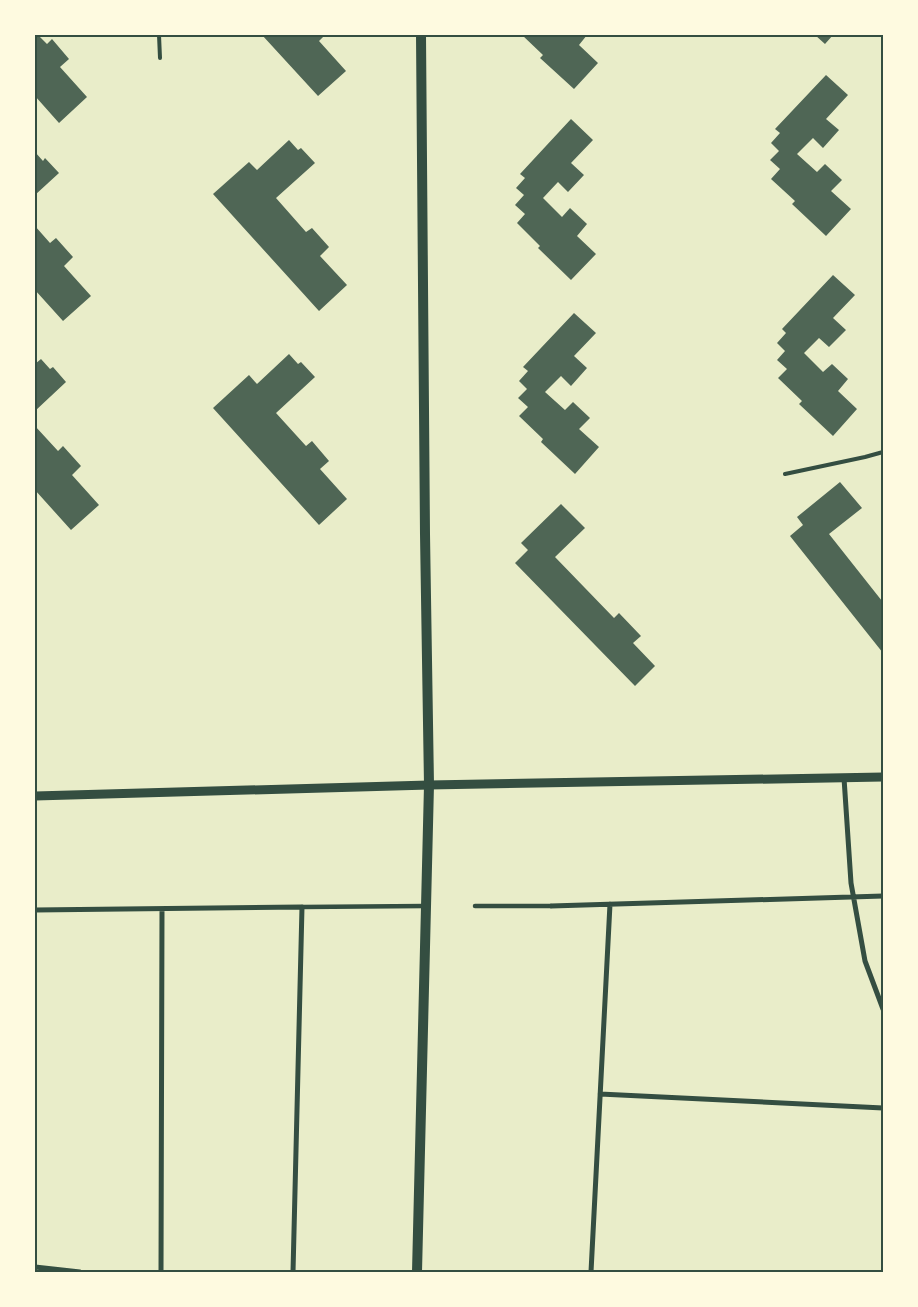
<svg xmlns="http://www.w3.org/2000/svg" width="918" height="1307" font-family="'Times New Roman',serif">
<rect width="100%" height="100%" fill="#e9edc9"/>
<path fill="#4f6655" d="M 35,35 L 38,35 L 47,44 L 52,39 L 69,59 L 60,67 L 87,97 L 59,123 L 35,96 Z
M 262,35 L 325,35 L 319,41 L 346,71 L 318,96 Z
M 522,35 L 587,35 L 579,45 L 598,63 L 574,89 L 540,58 L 543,55 Z
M 815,35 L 833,35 L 825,44 Z
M 826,75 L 848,95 L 826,119 L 839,130 L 823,148 L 813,138 L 797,154 L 817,172 L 825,164 L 842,180 L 831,191 L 851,209 L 826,236 L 792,204 L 795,201 L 771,179 L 780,169 L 770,160 L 779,151 L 771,143 L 780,133 L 775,129 Z
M 571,119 L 593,140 L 571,163 L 584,175 L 568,192 L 558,182 L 543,198 L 562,217 L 570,208 L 587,224 L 577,236 L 596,254 L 571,280 L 538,248 L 540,246 L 517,223 L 525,214 L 515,205 L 524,195 L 516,188 L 525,178 L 520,174 Z
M 289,140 L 298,150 L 301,148 L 315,163 L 276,198 L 306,232 L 312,228 L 329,247 L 320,256 L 347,285 L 319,311 L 213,194 L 249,162 L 257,170 Z
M 35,152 L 43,161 L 45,158 L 59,173 L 35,195 Z
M 35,226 L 50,243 L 56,238 L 73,257 L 64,266 L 91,296 L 63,321 L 35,290 Z
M 833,275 L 855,295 L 833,318 L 846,330 L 829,347 L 819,338 L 804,353 L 823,372 L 832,364 L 848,379 L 838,391 L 857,409 L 833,436 L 799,404 L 802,401 L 778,378 L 787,369 L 777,360 L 785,351 L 777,343 L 786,333 L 782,329 Z
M 574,313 L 596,333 L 574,356 L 587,368 L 571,386 L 561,376 L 545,392 L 565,410 L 573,402 L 590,418 L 579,429 L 599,447 L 575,474 L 541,442 L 543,439 L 519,416 L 528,407 L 518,398 L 527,389 L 519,381 L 528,371 L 523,367 Z
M 289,354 L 298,364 L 301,362 L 315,377 L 276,413 L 306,446 L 312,441 L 329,461 L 320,469 L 347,499 L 319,525 L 213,408 L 249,375 L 257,384 Z
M 41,359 L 50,369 L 53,367 L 66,382 L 35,411 L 35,364 Z
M 35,426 L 58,451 L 63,446 L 81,466 L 72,475 L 99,505 L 71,530 L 35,490 Z
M 840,482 L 862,508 L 829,534 L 882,601 L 883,600 L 883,653 L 790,536 L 803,525 L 797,517 Z
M 561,504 L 585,528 L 555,557 L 614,618 L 619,613 L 641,636 L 633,643 L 655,666 L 635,686 L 515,563 L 528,550 L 521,543 Z"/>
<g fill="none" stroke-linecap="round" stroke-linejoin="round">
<path stroke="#344e41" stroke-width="4" d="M 159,35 L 160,58
M 785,474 L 865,457 L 883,452"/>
<path stroke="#344e41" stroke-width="4.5" d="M 475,906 L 551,906
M 302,907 L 425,906"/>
<path stroke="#344e41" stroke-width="5" d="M 844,778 L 851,883 L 865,961 L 883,1009
M 551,906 L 883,896
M 35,910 L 302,907 L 293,1272
M 600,1094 L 883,1108
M 35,1267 L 80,1272
M 161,1272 L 162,909
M 591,1272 L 610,904"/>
<path stroke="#344e41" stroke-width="9" d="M 35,796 L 429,785 L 883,777"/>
<path stroke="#344e41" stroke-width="10" d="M 417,1272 L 429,785 L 425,534 L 421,35"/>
</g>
<rect width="918" height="1307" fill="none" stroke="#fefae0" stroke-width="72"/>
<rect x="36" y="36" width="846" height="1235" fill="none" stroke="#344e41" stroke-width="2"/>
</svg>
